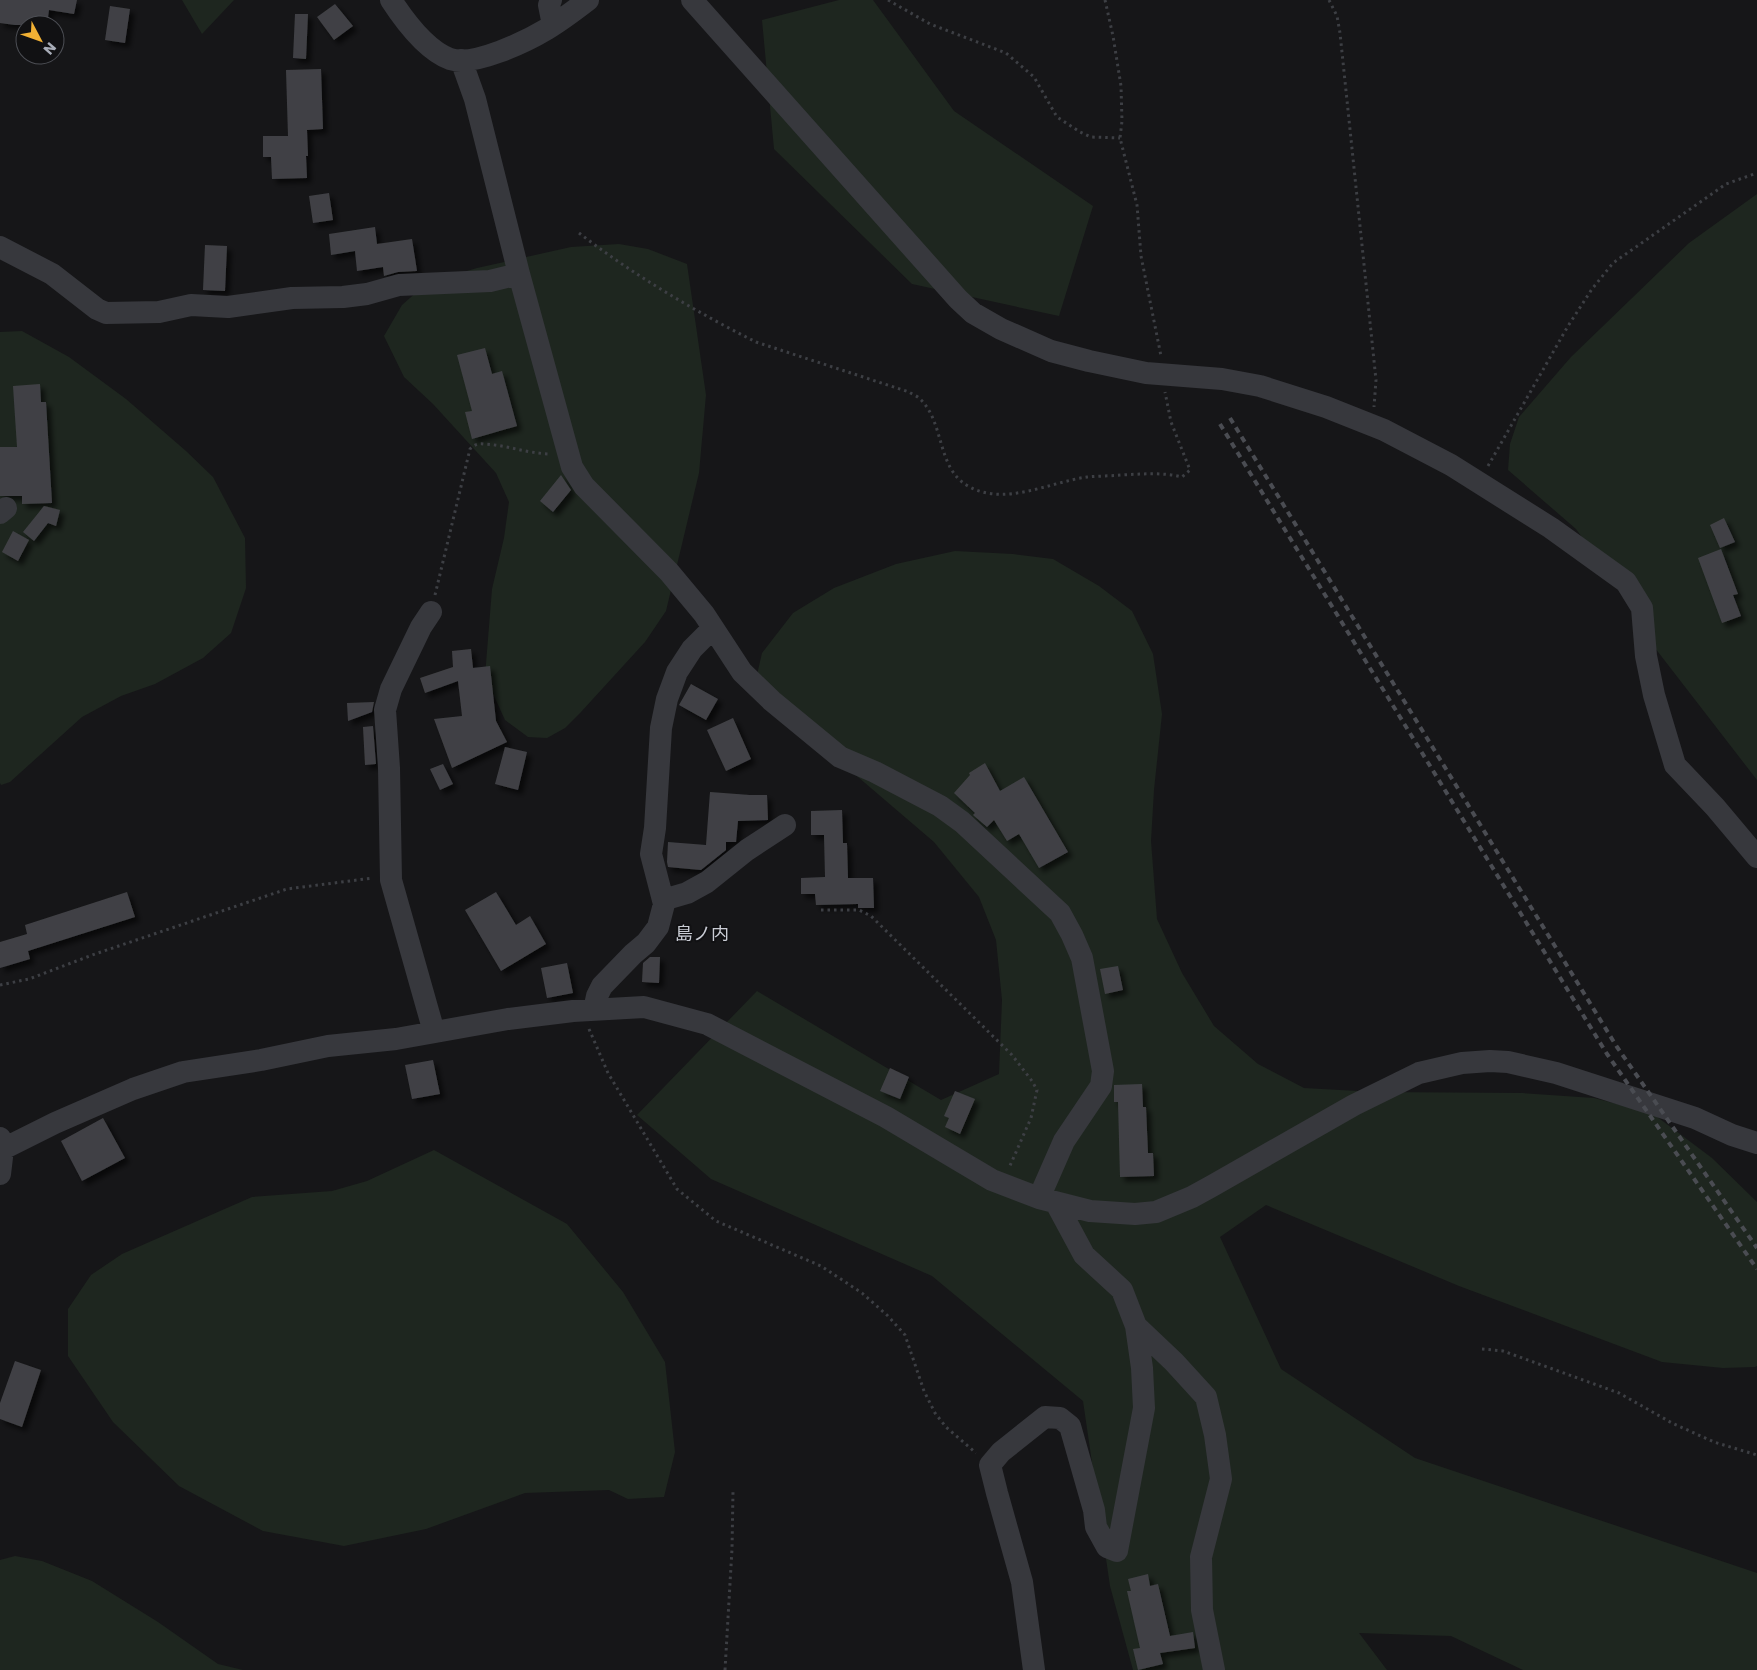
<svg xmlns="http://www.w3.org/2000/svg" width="1757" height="1670" font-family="Poppins,'Noto Sans JP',sans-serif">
<defs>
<filter id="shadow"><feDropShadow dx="4.5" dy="4.5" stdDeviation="2.5" flood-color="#0009"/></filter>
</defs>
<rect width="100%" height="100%" fill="#161618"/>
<path fill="#1e261f" d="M 182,0 L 234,0 L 202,34 Z
M 839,0 L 873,0 L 954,111 L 1093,206 L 1059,316 L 912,284 L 774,149 L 762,20 Z
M 1757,194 L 1757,780 L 1648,639 L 1618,586 L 1576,529 L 1508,470 L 1510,444 L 1519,417 L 1571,357 L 1689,243 Z
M 619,244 L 648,249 L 687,264 L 706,395 L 699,473 L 666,611 L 645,642 L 581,712 L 565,728 L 547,738 L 528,737 L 505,720 L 485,676 L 492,589 L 504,538 L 509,502 L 496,473 L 433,404 L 404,377 L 384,336 L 402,305 L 427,283 L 477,268 L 571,247 Z
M 22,331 L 69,357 L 126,399 L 186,451 L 213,477 L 245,538 L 246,588 L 231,633 L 203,658 L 155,684 L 121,696 L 82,717 L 10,782 L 1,785 L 0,783 L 0,332 Z
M 955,551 L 1013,554 L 1053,559 L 1099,586 L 1132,611 L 1153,654 L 1162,714 L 1154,790 L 1151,841 L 1157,919 L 1182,973 L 1214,1026 L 1258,1064 L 1304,1088 L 1376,1092 L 1522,1093 L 1594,1098 L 1652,1113 L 1712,1158 L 1757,1202 L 1757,1366 L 1755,1367 L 1723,1368 L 1662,1362 L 1459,1286 L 1266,1205 L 1220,1237 L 1281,1369 L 1415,1458 L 1757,1573 L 1757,1670 L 1523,1670 L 1451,1636 L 1359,1633 L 1387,1670 L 1133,1670 L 1110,1586 L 1083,1401 L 932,1276 L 711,1179 L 637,1115 L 757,991 L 941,1100 L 999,1074 L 1002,1000 L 996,940 L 979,897 L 934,842 L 754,688 L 762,653 L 793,613 L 834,588 L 896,564 Z
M 434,1150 L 567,1224 L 623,1292 L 665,1362 L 675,1452 L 664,1497 L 628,1499 L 609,1490 L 525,1493 L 426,1529 L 344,1546 L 263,1531 L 179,1486 L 113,1422 L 68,1356 L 68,1309 L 91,1275 L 122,1254 L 252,1197 L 332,1191 L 367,1181 Z
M 15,1556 L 42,1561 L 92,1581 L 158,1622 L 218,1664 L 243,1670 L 0,1670 L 0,1560 Z"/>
<path fill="#404145" filter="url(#shadow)" d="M 0,0 L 77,0 L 74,14 L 49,10 L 47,25 L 15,25 L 0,23 Z
M 335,4 L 353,26 L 334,40 L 317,17 Z
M 110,6 L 130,9 L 125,43 L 105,40 Z
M 295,14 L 308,14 L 306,59 L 293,58 Z
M 321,69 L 323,129 L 307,130 L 308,156 L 306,156 L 307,178 L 272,179 L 271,157 L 263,157 L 263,136 L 288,136 L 286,70 Z
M 329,193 L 333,220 L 313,223 L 309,196 Z
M 375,227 L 377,244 L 412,239 L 417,271 L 398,272 L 384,276 L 383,267 L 357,271 L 355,251 L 331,255 L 329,234 Z
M 205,245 L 227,246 L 225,291 L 203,290 Z
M 485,348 L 492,374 L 502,371 L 517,426 L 472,439 L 465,412 L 472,411 L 457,355 Z
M 40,384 L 41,402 L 46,402 L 52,503 L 22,504 L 22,496 L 0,496 L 0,447 L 17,447 L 13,386 Z
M 561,475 L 571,490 L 553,512 L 540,501 Z
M 44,506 L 60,510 L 56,526 L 48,523 L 34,541 L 23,532 Z
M 1724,518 L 1735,542 L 1720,548 L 1710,525 Z
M 13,531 L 29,540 L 18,561 L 2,552 Z
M 1721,549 L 1738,594 L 1733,595 L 1741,616 L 1722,623 L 1698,558 Z
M 471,649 L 473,668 L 490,666 L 496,721 L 507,742 L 452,768 L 434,719 L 462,716 L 458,681 L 425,693 L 420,678 L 453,667 L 452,651 Z
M 691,684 L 718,699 L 706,720 L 679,705 Z
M 374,702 L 372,712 L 348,721 L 347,703 Z
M 733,718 L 751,759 L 726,771 L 707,730 Z
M 373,726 L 376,764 L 365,765 L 363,727 Z
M 505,747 L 527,752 L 518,790 L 495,784 Z
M 985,763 L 1000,791 L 1024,777 L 1068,852 L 1039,868 L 1019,834 L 1007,841 L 994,820 L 987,827 L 973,815 L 975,813 L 954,793 L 970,775 L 969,773 Z
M 443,764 L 453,784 L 440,790 L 430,769 Z
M 710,792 L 750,795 L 767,795 L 768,820 L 738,821 L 736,842 L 726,842 L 726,850 L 701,870 L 668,867 L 667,862 L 668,842 L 706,845 Z
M 842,810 L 843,843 L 847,843 L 848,878 L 873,878 L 874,908 L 858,908 L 858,904 L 816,905 L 815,894 L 801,894 L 801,878 L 825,877 L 824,835 L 811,835 L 811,811 Z
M 127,892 L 135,917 L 28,951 L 30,959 L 0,968 L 0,942 L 27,934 L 25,925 Z
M 496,892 L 516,925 L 530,916 L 546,944 L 501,971 L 465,910 Z
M 650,957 L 660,957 L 659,983 L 642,982 L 643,963 Z
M 567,963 L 573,993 L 547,998 L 541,968 Z
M 1118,966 L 1123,990 L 1105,994 L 1100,969 Z
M 433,1060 L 440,1094 L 412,1099 L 405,1065 Z
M 890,1068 L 909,1077 L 900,1099 L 880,1091 Z
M 1142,1084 L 1143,1107 L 1146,1107 L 1148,1153 L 1153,1153 L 1154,1176 L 1120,1177 L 1118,1102 L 1114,1102 L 1114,1085 Z
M 955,1091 L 975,1099 L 960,1134 L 945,1127 L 949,1118 L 944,1116 Z
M 103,1118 L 125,1158 L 82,1181 L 61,1141 Z
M 15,1361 L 41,1370 L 22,1427 L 0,1419 L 0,1403 Z
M 1148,1574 L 1150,1586 L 1158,1584 L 1170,1636 L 1193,1632 L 1195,1648 L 1160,1653 L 1163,1664 L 1138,1670 L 1133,1649 L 1140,1648 L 1127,1591 L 1131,1591 L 1128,1579 Z"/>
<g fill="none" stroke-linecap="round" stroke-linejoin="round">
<path stroke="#3d3f44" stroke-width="3" stroke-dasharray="2.5 4" stroke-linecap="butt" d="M 888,0 L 930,24 L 1006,53 L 1034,77 L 1057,117 L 1080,132 L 1091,137 L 1120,138
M 1105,0 L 1113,36 L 1121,86 L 1122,121 L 1120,138 L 1137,205 L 1141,256 L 1161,356
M 1329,0 L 1337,16 L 1340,33 L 1376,380 L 1374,407
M 579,233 C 632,274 696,312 756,342 L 909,392 C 912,394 917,396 919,398 C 945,421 936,468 968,486 C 1004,507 1050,482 1087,477 C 1098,476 1110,476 1121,475 C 1142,474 1162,472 1182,477 L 1190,470 L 1171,422 L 1165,392
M 1488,466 L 1568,326 L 1592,289 L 1613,263 L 1726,184 L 1757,173
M 435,595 L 470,449 C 474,445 478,443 484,444 C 506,445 526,453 549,454
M 821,910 L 859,910 L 871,916 L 1012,1055 L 1032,1081 L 1037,1090 L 1031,1118 L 1009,1168
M 0,985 L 29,979 L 95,954 L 287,889 L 373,878
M 589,1029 L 608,1073 L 677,1189 L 716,1221 L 821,1266 L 862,1293 L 888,1316 L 905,1335 L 924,1391 L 935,1413 L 946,1427 L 976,1453
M 1482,1349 L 1503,1351 L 1619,1393 L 1672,1423 L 1714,1442 L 1757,1455
M 725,1670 L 732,1549 L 733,1491"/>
<path stroke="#37383d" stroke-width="22" d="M 391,0 C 404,20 426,50 450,59 C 474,67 527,41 547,29 C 562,20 575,10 588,0
M 551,0 L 549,5 L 553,25
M 692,0 L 958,299 L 973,313 L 1001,329 L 1051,351 L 1089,361 L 1146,373 L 1222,379 L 1260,386 L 1326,407 L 1384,430 L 1451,465 L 1551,528 L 1626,582 L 1642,608 L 1646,656 L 1654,695 L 1675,765 L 1715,807 L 1757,857
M 461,60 L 475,99 L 519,274 L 572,467 L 584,486 L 669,572 L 704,614 L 742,672 L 772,701 L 840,757 L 875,772 L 940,806 L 962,822 L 1060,913 L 1072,935 L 1082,958 L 1103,1071 L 1101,1086 L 1064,1141 L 1039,1198
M 0,247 L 52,274 L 97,309 L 106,313 L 159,312 L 191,305 L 228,307 L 292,298 L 343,297 L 367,294 L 399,285 L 490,281 L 519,274
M 0,513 L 6,508
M 431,612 L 421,627 L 391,689 L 385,710 L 389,768 L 391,880 L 434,1032
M 663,900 L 687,893 L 707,882 L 747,850 L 785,825
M 594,1010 L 597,996 L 602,986 L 633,954 L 646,943 L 658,927 L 664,904 L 651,854 L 655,828 L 661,728 L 667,699 L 677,672 L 692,649 L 713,628
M 0,1138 L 3,1149 L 0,1174
M 3,1149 L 55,1123 L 133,1089 L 183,1072 L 261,1060 L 328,1046 L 396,1039 L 508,1019 L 573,1011 L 644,1007 L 707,1024 L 886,1117 L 992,1180 L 1039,1198 L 1090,1211 L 1135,1214 L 1156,1212 L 1192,1197 L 1212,1186 L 1354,1105 L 1419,1073 L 1462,1063 L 1490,1061 L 1508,1062 L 1556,1073 L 1695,1118 L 1732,1135 L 1757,1143
M 1056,1203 L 1084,1255 L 1122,1290 L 1136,1326 L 1174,1362 L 1206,1397 L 1215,1435 L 1221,1479 L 1201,1557 L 1202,1610 L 1214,1670
M 1034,1670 L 1022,1582 L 997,1493 L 990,1465 L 1001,1452 L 1045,1417 L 1060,1418 L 1070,1426 L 1094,1510 L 1096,1527 L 1107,1547 L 1117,1551 L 1144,1408 L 1142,1368 L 1136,1326"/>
<path stroke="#4a4c52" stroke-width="4" stroke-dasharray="6 5" stroke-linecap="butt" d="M 1230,418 L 1617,1047 L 1757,1248
M 1220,424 L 1607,1054 L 1757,1269"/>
</g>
<g text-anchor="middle" stroke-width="4" stroke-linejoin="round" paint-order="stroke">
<g font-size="18" fill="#c9ccd4" stroke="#111113">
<text x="702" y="940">島ノ内</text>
</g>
</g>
<g transform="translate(40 40) rotate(131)"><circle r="24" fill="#111113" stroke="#4d4f55"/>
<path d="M0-4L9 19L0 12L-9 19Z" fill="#f2b134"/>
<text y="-8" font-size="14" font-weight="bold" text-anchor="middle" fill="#a8adb8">N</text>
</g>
</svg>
